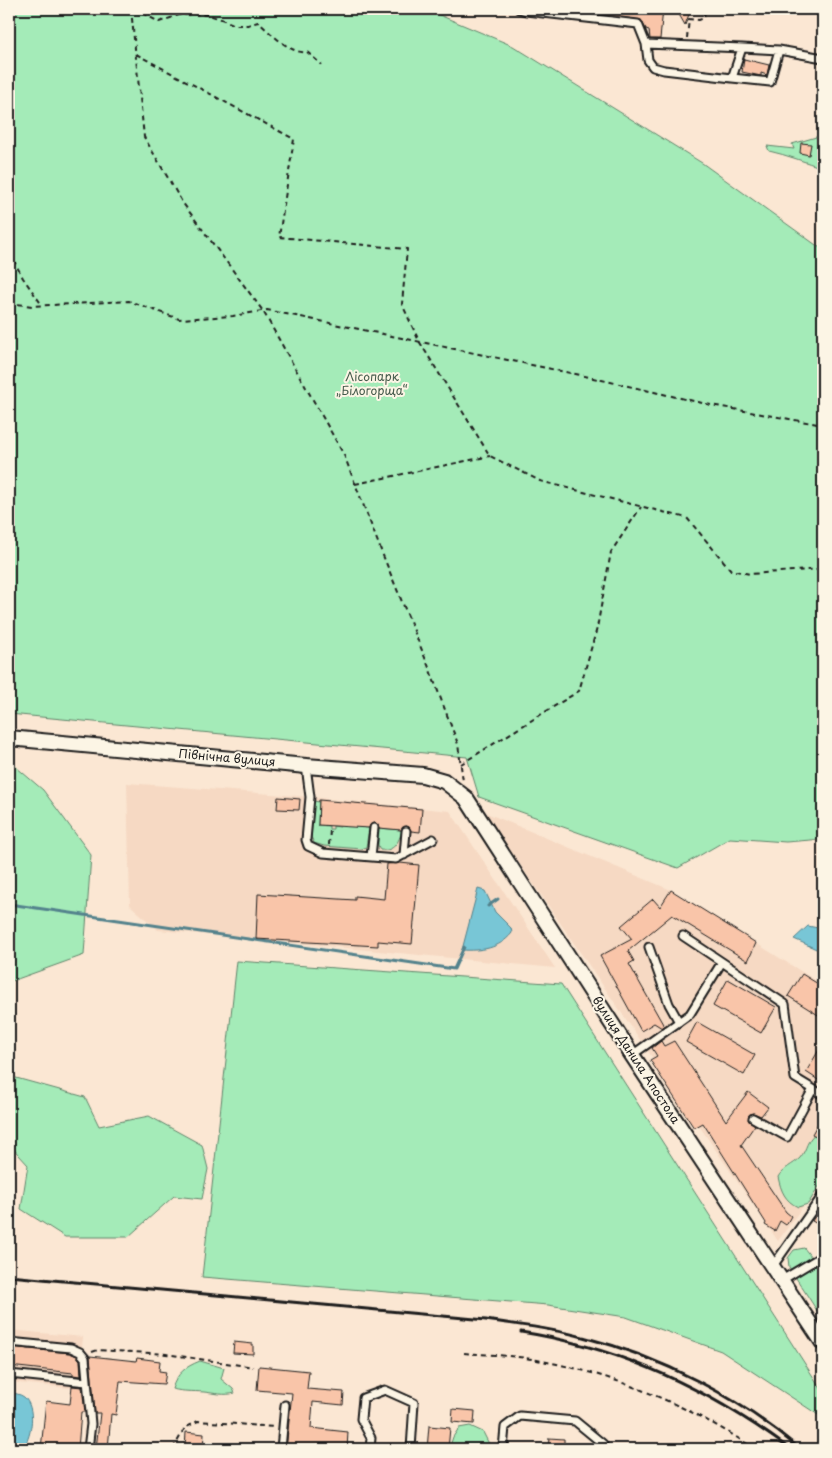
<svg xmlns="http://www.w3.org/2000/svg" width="832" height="1458" font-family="'Playpen Sans',sans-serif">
<rect width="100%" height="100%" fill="#fbe7d3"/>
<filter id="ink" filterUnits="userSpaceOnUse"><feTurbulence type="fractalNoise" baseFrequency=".02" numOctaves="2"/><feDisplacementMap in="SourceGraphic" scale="10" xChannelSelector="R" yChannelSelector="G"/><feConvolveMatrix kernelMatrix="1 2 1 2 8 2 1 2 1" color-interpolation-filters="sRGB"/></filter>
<g filter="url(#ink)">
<path fill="#f6d9c3" d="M 127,783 L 310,797 L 450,811 L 555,968 L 158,930 L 130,905 Z
M 484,812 L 671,890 L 823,985 L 823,1178 L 778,1241 Z
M 9,1330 L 83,1337 L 78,1389 L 9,1382 Z"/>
<path fill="#a4ebb8" stroke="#60846a" d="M 9,9 L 425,9 L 513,46 L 702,163 L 823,250 L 823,839 L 786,842 L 730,838 L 678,868 L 479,797 L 467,757 L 9,714 Z
M 823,135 L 823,168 C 805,162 787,155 769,151 L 767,146 L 794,149 L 792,144 Z
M 9,761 L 43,790 L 91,855 L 84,955 L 9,982 Z
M 314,801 L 319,802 L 318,825 L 329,826 L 329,829 L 333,829 L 333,826 L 340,827 L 340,825 L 369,828 L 366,847 L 362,849 L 324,846 L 314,843 L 311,837 Z
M 379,828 L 402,830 C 399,842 394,852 380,850 L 378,845 Z
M 237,961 L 561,984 L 823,1392 L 823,1418 L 721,1351 L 626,1317 L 548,1305 L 202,1277 Z
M 9,1076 L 85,1097 L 99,1126 L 149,1116 L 202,1145 L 208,1169 L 202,1199 L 174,1196 L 128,1237 L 65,1237 L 21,1209 L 28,1165 L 9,1144 Z
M 818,1131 L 823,1131 L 823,1180 L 808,1204 L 798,1207 C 785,1201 781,1191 778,1177 C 783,1168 793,1165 800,1158 C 808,1148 805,1141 818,1131 Z
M 804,1248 L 823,1272 L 823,1320 L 789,1267 L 788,1258 L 794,1250 Z
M 200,1361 L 224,1368 L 221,1379 L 233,1389 L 235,1393 C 225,1396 214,1393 204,1392 C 192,1391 184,1392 172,1389 C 177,1373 185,1367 200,1361 Z
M 470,1426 L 483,1432 L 490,1446 L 490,1449 L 449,1449 L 453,1437 L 459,1428 Z"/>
<path fill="#78c6d6" stroke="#53828c" d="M 478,889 L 485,891 L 495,912 L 511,928 L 512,933 C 499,949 481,951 462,950 Z
M 808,926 L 823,929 L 823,952 L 794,939 Z
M 9,1393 C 14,1393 20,1394 24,1397 C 36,1408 32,1434 24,1447 L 9,1447 Z"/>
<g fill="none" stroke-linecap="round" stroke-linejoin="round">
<path stroke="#53828c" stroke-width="3" d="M 9,904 L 454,969 L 464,947
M 488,906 L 498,899"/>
</g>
<path fill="#f9c5a9" stroke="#1c1c1c" d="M 592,9 L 663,9 L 660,39 L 650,39 L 649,30 L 646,29 L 641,20 L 591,13 Z
M 676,9 L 691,9 L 685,25 Z
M 744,59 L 769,65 L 767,75 L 761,73 L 761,76 L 742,72 Z
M 801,143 L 811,144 L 809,155 L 800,153 Z
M 278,797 L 300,799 L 299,810 L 277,809 Z
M 319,800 L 422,809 L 420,832 L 411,831 L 409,827 L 406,826 L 401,830 L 379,828 L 377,824 L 374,823 L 370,825 L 369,828 L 318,825 Z
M 400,863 L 419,865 L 412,944 L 378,941 L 378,946 L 256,939 L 258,894 L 355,900 L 355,896 L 384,899 L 387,864 Z
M 671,890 L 756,943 L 748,961 L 672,915 L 628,951 L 634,961 L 629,964 L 664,1026 L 662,1028 L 654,1023 L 641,1031 L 600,956 L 632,939 L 621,926 L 653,899 L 660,907 Z
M 802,974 L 823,987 L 823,1018 L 788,996 Z
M 728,979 L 776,1007 L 761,1033 L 713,1006 Z
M 697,1022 L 755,1055 L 744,1075 L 686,1042 Z
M 661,1041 L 664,1046 L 674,1041 L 726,1121 L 748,1092 L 768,1107 L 761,1116 L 753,1113 L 749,1115 L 748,1120 L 755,1125 L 741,1145 L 786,1212 L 791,1216 L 786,1225 L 780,1221 L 775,1231 L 765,1225 L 766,1223 L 703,1123 L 694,1128 L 650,1060 L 657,1056 L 652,1048 Z
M 823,1043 L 823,1083 L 806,1072 Z
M 823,1114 L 823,1140 L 812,1134 Z
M 823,1204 L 823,1227 L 812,1221 Z
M 234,1342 L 253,1344 L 253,1354 L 233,1353 Z
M 9,1347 L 70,1353 L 77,1356 L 80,1360 L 81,1376 L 73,1375 L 73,1373 L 9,1366 Z
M 90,1356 L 136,1361 L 137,1358 L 160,1361 L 159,1371 L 166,1372 L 164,1384 L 120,1381 L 116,1415 L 111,1414 L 108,1449 L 96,1449 L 100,1413 L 95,1413 Z
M 259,1366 L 309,1371 L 307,1389 L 344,1392 L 343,1405 L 313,1402 L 311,1428 L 348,1432 L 347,1449 L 286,1449 L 292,1393 L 257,1390 Z
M 72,1386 L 82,1387 L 85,1412 L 81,1412 L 78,1449 L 41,1449 L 46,1401 L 70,1404 Z
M 453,1409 L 475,1411 L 474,1424 L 452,1422 Z
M 429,1426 L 450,1428 L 448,1449 L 427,1449 Z
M 186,1432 L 204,1434 L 203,1449 L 185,1449 Z
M 549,1438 L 564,1439 L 564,1449 L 548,1449 Z"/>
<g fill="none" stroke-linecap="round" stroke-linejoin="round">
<g stroke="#1c1c1c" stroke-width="11">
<path id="lane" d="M 519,9 L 526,11 L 638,24 L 646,44 L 648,60 L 653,67 L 664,70 L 732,78 L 742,48 L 779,50 L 823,58
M 646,44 L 742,48
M 732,78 L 770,82 L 779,50
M 306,766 L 310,797 L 306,840 L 308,846 L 323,853 L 396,859 L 433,839
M 404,855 L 406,831
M 371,857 L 374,828
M 683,936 L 785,1004 L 795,1078 L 823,1095
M 649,947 L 669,1004 L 679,1022
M 632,1055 L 690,1014 L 722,962
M 753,1118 L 787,1137 L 813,1089
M 773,1266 L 823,1195
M 782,1280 L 817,1259 L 823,1258
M 9,1342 L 71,1348 L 80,1352 L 85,1358 L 91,1424 L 88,1449
M 9,1374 L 87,1382
M 281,1449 L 285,1405
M 370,1449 L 371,1438 L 361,1419 L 363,1398 L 385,1390 L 414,1403 L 411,1449
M 503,1449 L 505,1427 L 520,1416 L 575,1421 L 603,1444 L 603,1449"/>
</g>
<g stroke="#1c1c1c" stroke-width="18">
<path id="street" d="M 9,738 L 306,766 L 423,775 L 444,781 L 466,798 L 632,1055 L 823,1343"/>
</g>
<path stroke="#1c1c1c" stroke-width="2" stroke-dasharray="5 4" stroke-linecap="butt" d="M 97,9 L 132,12
M 131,9 L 144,137 L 182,202 L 263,311 L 344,455 L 382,553 L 428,665 L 458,744 L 463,781
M 135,9 L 159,22 L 179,15 L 195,14 L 209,15 L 224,20 L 235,25 L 248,25 L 258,22 C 270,32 291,55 307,52 L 322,65
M 687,38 L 689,19 L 699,20 L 704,18 L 705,9
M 136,54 L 294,139 L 279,237 L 407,249 L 402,304 L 419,341 L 490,456 L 540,481 L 687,518 L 731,570 L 750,574 L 823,569
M 9,252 L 23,278 L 42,305
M 9,303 L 32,306 L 129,301 L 179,319 L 233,316 L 267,310 L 580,375 L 711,405 L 823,425
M 355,484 L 490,456
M 461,764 L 579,691 L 597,628 L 611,552 L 641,507
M 329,845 L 330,830
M 92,1352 L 98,1350 L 166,1354 L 253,1367
M 464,1353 C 488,1355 513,1355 537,1360 C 614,1374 690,1406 755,1449
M 173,1449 L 185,1428 L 198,1421 L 274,1427"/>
<use href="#lane" stroke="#fcf5e5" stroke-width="7"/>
<use href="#street" stroke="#fcf5e5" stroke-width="14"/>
<path stroke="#1c1c1c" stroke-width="3" d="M 9,1276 L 486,1320 C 518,1325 551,1328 583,1337 C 662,1357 738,1397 800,1449
M 521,1332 C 619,1347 708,1389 787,1447"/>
</g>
</g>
<g text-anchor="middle" stroke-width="4" stroke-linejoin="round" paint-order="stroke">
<g font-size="12" fill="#455a4b" stroke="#fcf5e5">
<text x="372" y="381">Лісопарк<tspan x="372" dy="14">„Білогорща“</tspan></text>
</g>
<g font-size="12" fill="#1c1c1c" stroke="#fcf5e5">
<text transform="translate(227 758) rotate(5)" y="4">Північна вулиця</text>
<text transform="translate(636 1060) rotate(57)" y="4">вулиця Данила Апостола</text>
</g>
</g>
<rect width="832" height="1458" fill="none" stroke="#fcf5e5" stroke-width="30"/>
<rect x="15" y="15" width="802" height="1428" fill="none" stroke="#1c1c1c" stroke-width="2" filter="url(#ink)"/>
</svg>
